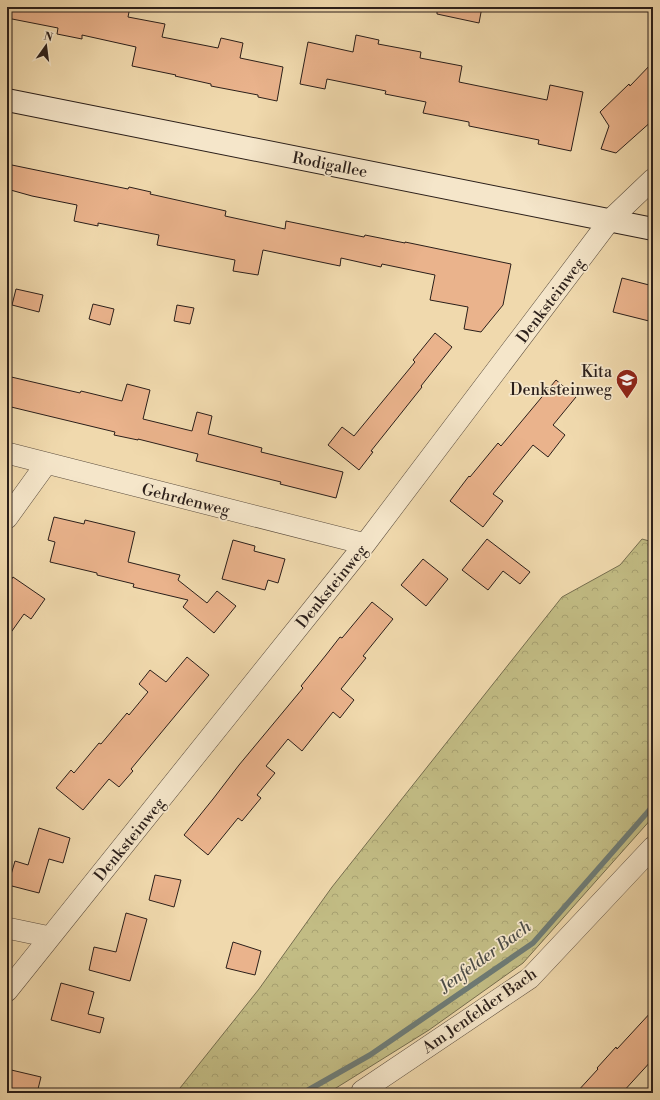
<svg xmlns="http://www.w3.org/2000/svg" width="660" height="1100" font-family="'Libre Bodoni',serif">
<defs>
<pattern id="forest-crowns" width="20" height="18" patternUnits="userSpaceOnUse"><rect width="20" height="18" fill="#c2bc84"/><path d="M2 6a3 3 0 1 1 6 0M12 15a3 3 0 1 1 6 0" fill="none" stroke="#a7a171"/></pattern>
</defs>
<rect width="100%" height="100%" fill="#f0d9ad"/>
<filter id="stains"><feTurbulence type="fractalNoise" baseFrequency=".005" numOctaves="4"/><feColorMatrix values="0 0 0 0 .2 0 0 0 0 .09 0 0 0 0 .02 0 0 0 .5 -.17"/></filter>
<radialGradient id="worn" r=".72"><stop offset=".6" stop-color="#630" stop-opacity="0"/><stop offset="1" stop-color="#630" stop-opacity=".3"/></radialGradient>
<path fill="url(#forest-crowns)" stroke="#766e4f" d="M 642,539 L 653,542 L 653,817 L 523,963 L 429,1030 L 328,1093 L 176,1093 L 259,989 L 332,887 L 562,597 L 620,565 Z"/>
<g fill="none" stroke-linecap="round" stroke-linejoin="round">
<path stroke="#6e7b75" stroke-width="5.5" d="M 303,1093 L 370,1055 L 533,943 L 653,806"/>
</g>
<path fill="#eab38c" stroke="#2b1f1a" d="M 7,7 L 130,7 L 128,17 L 165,24 L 162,37 L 218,48 L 221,38 L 243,43 L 240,58 L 283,67 L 277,101 L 258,97 L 258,95 L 211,86 L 211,84 L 175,76 L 176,75 L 132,66 L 136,47 L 82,35 L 82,39 L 57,34 L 58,28 L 7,18 Z
M 437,7 L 482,7 L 479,23 L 437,14 Z
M 356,35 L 379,40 L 378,44 L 421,52 L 420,58 L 462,66 L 459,82 L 547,100 L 550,85 L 583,92 L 571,151 L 538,144 L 539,140 L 469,126 L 469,122 L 423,113 L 426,102 L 385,94 L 386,91 L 327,79 L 325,89 L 300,84 L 308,42 L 353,52 Z
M 653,62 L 653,120 L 616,153 L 601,149 L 609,126 L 600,112 L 629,84 L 630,86 Z
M 7,164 L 128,189 L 129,187 L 151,192 L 150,194 L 226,211 L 225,216 L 285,229 L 286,221 L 364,237 L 365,235 L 405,243 L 405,242 L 511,264 L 503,305 L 481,332 L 464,329 L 468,307 L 430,300 L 435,275 L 382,264 L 381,267 L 341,258 L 340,266 L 263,250 L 258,275 L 233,271 L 235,260 L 157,245 L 159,235 L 98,223 L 98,226 L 74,221 L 77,205 L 32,196 L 7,189 Z
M 622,278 L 653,286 L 653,322 L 613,312 Z
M 16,289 L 43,295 L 39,312 L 12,305 Z
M 93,304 L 114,309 L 110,325 L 89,319 Z
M 177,305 L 194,308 L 190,324 L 174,321 Z
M 435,333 L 452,347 L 421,386 L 422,387 L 371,451 L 373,452 L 359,470 L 328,445 L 342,427 L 354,436 L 415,362 L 413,360 Z
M 7,376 L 80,393 L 81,391 L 122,401 L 127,384 L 150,390 L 143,419 L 192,431 L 197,412 L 212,416 L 208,434 L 262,448 L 261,452 L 343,472 L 336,498 L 280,484 L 281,482 L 196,461 L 198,454 L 138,439 L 138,440 L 114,435 L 115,432 L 7,406 Z
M 556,380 L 576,397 L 553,425 L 565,435 L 548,457 L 533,445 L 493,494 L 503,501 L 483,527 L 450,501 L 469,476 L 470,477 L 498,443 L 501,446 Z
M 54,517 L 84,524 L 85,520 L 135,532 L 128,562 L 180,575 L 178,580 L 207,603 L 217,591 L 236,606 L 214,633 L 183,607 L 188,600 L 133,587 L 134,584 L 97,575 L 97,573 L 50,562 L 55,542 L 48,540 Z
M 487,539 L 530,572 L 520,584 L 503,571 L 488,590 L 462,570 Z
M 233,540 L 255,546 L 254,551 L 285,559 L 278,583 L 268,580 L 265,590 L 222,579 Z
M 423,559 L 448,579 L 426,606 L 401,585 Z
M 13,577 L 45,599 L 31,619 L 24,614 L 7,638 L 7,586 Z
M 372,602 L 393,619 L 363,656 L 366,658 L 341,689 L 354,700 L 340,718 L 333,712 L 302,751 L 288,739 L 266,766 L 275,773 L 257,795 L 261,798 L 242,821 L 238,818 L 208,855 L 184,835 L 213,799 L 239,765 L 303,688 L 301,686 L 326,655 L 340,637 L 342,638 Z
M 187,657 L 209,675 L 131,769 L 133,771 L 119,787 L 109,779 L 83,810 L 56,788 L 71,770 L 74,773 L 99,743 L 101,744 L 127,713 L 129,715 L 148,692 L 139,684 L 150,670 L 166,682 Z
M 39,828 L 70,838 L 63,863 L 49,859 L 39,893 L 8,885 L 15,861 L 28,865 Z
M 155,875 L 181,880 L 174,907 L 149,900 Z
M 126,913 L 147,919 L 130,981 L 89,970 L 94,947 L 116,952 Z
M 233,942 L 261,951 L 255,975 L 226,968 Z
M 61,983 L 94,992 L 88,1014 L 104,1018 L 100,1033 L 51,1020 Z
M 653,1010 L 653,1059 L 622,1093 L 576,1093 L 598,1069 L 597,1068 L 616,1047 L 617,1049 Z
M 7,1069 L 41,1077 L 37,1093 L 7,1093 Z"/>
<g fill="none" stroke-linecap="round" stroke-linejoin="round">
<g stroke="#5c4e3f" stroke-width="22">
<path id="street" d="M 7,453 L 365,544
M 7,518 L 46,464
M 7,928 L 50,937
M 7,991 L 365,544 L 610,220 L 653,179
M 362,1091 L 530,978 L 653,847"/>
</g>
<g stroke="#2b1f1a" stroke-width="24">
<path id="secondary" d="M 7,100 L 653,229"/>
</g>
<use href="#street" stroke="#f5e6ca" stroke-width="21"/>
<use href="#secondary" stroke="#f5e6ca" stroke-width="22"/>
</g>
<defs>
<g id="school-pin" transform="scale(1.15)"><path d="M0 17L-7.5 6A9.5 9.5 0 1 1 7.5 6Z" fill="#8f2418" stroke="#f5e6ca"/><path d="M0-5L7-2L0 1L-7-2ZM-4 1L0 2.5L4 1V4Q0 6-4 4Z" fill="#fff"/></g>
</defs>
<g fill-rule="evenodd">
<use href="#school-pin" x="627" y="380"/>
</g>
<g text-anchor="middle" stroke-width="3.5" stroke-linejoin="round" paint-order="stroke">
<g font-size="16" fill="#2b1f1a" stroke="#f5e6ca">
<text transform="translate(330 164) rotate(11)" y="6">Rodigallee</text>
<text transform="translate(550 300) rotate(-53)" y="6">Denksteinweg</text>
<text transform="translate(186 499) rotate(14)" y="6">Gehrdenweg</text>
<text transform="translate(331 586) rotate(-51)" y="6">Denksteinweg</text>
<text transform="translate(129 839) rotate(-51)" y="6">Denksteinweg</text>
<text transform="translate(479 1010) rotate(-35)" y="6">Am Jenfelder Bach</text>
</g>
<g font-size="16" fill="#2b1f1a" stroke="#f5e6ca" text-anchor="end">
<text x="612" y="377">Kita<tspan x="612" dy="18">Denksteinweg</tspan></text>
</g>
<g font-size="17" font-style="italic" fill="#4d4d47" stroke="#f5e6ca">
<text transform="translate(485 956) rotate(-36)" y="6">Jenfelder Bach</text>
</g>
</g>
<rect width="660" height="1100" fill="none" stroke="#f0d9ad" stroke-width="24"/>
<rect x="8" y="8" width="644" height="1084" fill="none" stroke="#2b1f1a" stroke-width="2"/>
<rect x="12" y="12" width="636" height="1076" fill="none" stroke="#2b1f1a"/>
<g transform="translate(46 46) rotate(14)" stroke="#f5e6ca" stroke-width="3" paint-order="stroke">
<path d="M0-3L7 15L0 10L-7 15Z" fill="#2b1f1a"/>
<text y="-6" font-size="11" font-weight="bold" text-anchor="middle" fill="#2b1f1a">N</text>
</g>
<rect width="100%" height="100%" filter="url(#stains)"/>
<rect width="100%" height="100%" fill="url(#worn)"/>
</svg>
